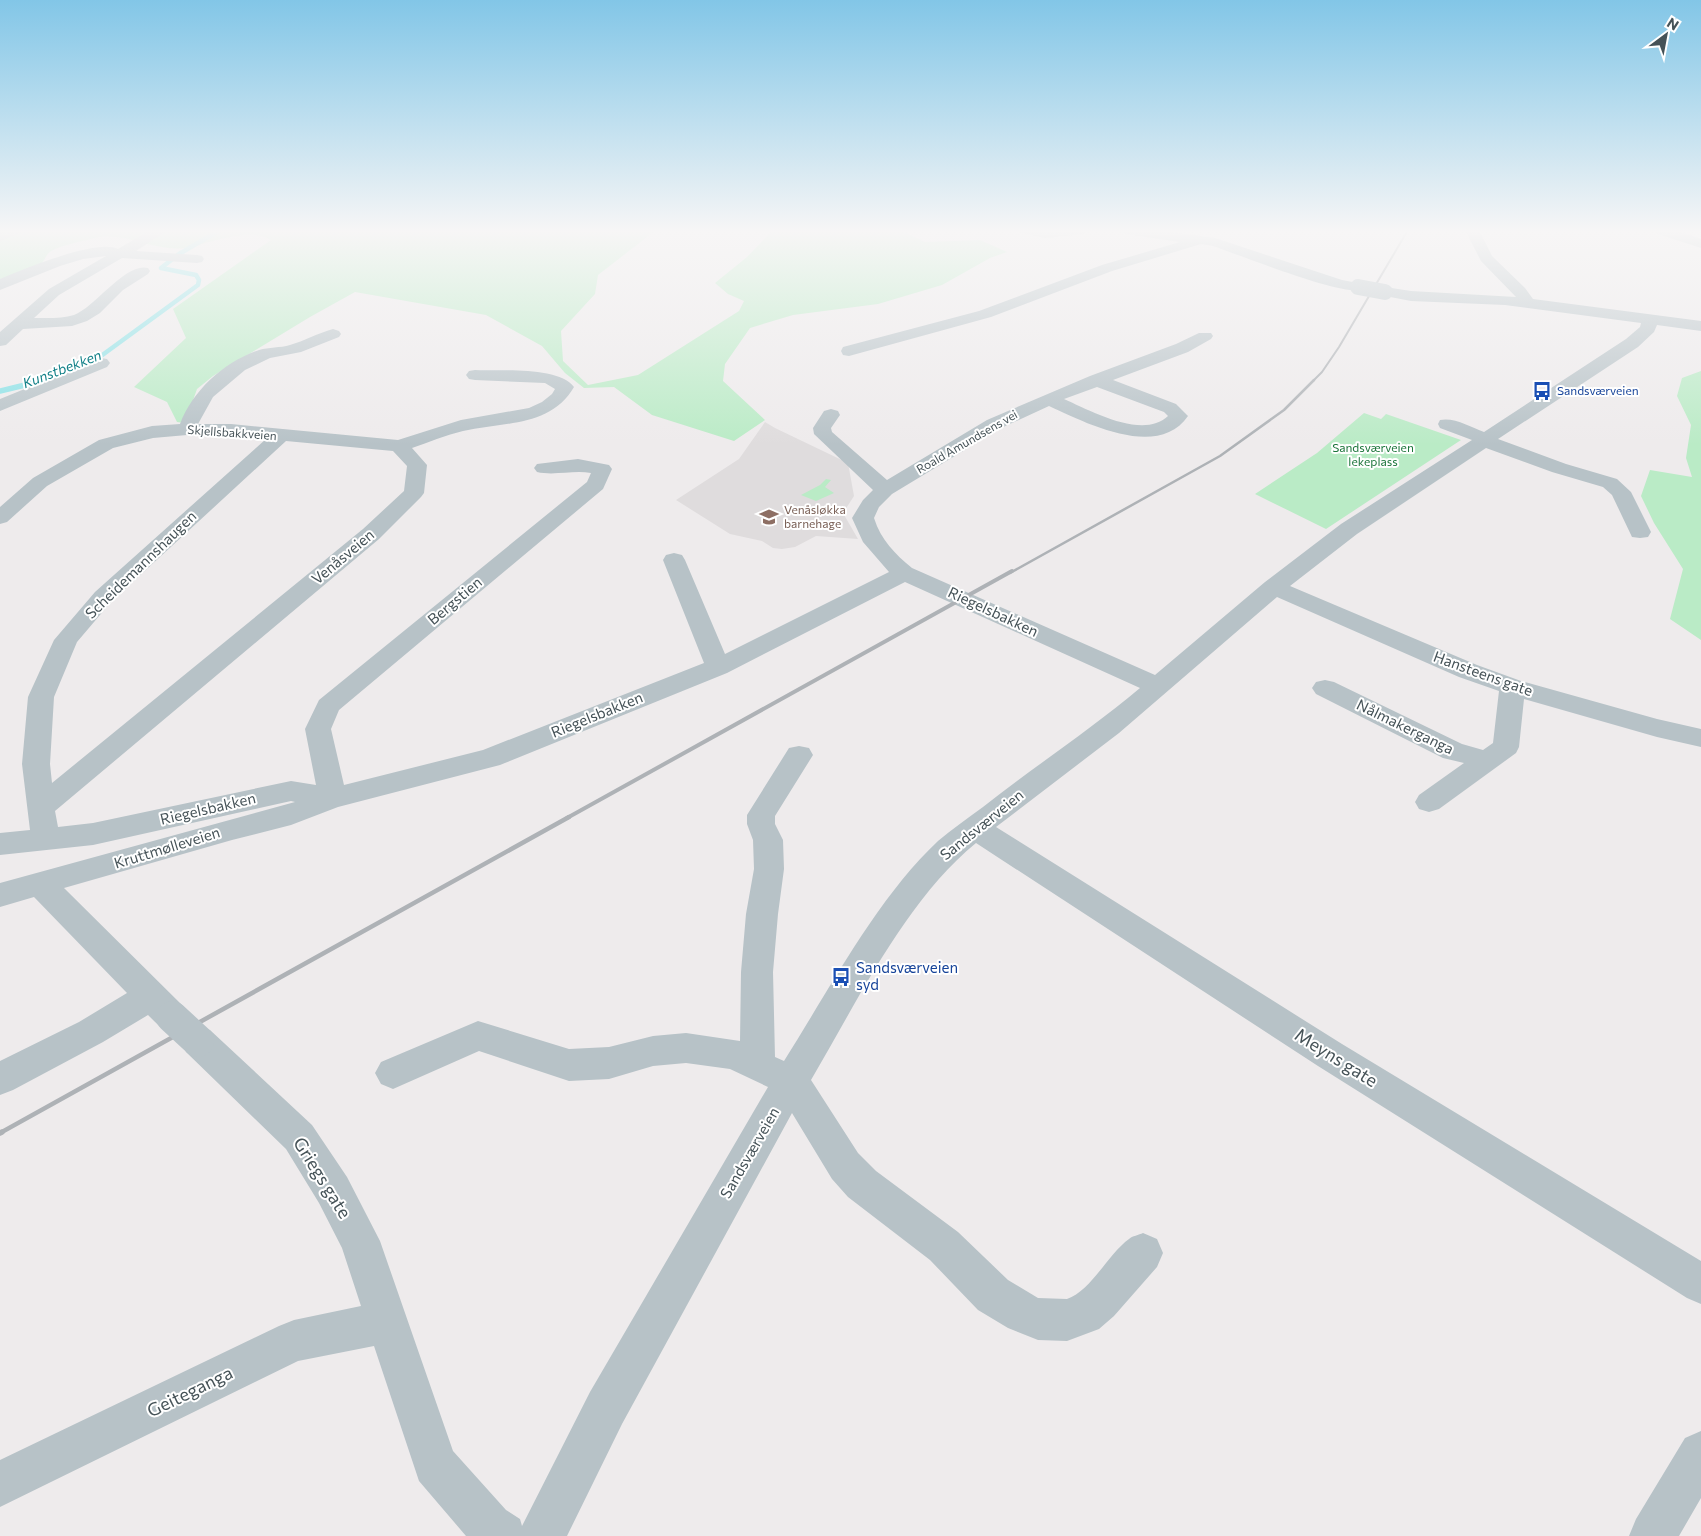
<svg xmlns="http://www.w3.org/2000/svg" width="1701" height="1536" font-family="Commissioner,sans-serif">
<rect width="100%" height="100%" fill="#eeebec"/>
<path fill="#dfdcdd" d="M 765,422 L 775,428 L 848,463 L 854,496 L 843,513 L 858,539 L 816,536 L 795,547 L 782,549 L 773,548 L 762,541 L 730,534 L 676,500 L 739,459 Z"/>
<path fill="#baebc6" d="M 0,230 L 656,230 L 598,275 L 595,294 L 561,331 L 563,361 L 588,385 L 638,375 L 739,311 L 744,301 L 728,294 L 715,283 L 747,257 L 773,230 L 900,230 L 925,242 L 980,240 L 1007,252 L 990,258 L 942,285 L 878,304 L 793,315 L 750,328 L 725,364 L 723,381 L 765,420 L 734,441 L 652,415 L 614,387 L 584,388 L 565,373 L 542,346 L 486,315 L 355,292 L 310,317 L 213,376 L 197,389 L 185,423 L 177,422 L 167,402 L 134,387 L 186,338 L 173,309 L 271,240 C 250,226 207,244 185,248 C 154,252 125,231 95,238 C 82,241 63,245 51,251 C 45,255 43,265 37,269 C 27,274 11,276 0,279 Z
M 1701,371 L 1701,640 L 1670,619 L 1683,569 L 1654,523 L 1641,496 L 1650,470 L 1692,477 L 1686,458 L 1691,425 L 1677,396 L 1682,378 Z
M 1364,413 L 1381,419 L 1386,414 L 1461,440 L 1326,529 L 1255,494 L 1317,453 Z
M 826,479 L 831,480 L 825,487 L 834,493 L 816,501 L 801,495 L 820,485 Z"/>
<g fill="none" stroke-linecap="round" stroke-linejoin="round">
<path stroke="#89e1e6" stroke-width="4.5" d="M 33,381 L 48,373 L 101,356 L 198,285 L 199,280 L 196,275 L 161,268 L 179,254 L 220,230"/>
<path stroke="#89e1e6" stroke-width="5.5" d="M 0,391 L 25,385 L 35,380"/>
<path fill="#b7c2c7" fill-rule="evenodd" d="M 4,230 L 23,230 L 21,233 L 0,241 L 0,232 Z
M 150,230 L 168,230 L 136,251 L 197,255 L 202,256 L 204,259 L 202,262 L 197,263 L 122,258 L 59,295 L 34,318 C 46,318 62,319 74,315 C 95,307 126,262 148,268 L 150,271 L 148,274 L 123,290 L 100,313 L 87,321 L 72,326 L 23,329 L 6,345 L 0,346 L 0,332 L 49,289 L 106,256 L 83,259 L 60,266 L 0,290 L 0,279 C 22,270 97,238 118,249 Z
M 1019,230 L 1091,230 L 1084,234 L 1045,238 L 1021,233 Z
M 1118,230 L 1159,230 L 1215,238 L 1342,280 L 1363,284 L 1366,287 L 1363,290 C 1341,296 1240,255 1213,246 L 1201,244 L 1112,271 L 991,317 L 849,356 L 843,355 L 841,351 L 843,347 L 979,311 L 1102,265 L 1180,242 L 1125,234 Z
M 1465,230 L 1479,230 L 1492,256 L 1525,288 L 1533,299 L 1701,321 L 1701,331 L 1657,325 L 1654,332 L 1638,347 L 1498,439 L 1566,464 L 1617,479 L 1631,492 L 1651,532 L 1648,537 L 1640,538 L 1632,537 L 1612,495 L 1603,487 L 1552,472 L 1486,448 L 1357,534 L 1290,586 L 1477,665 L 1521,681 L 1657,719 L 1701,729 L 1701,747 L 1657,737 L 1524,699 L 1519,747 L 1516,753 L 1439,809 L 1429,812 L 1419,809 L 1415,802 L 1419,795 L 1464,763 L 1443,758 L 1316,694 L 1312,688 L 1316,682 L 1325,680 L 1334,682 L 1462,744 L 1483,750 L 1493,743 L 1499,691 L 1459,677 L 1277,597 L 1119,733 L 996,827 L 1342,1044 L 1701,1261 L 1701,1304 L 1687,1298 L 1318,1066 L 976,843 C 906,900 857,1002 811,1080 L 858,1153 L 876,1171 L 958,1232 L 1008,1280 L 1038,1298 L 1067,1299 C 1091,1291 1108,1254 1129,1239 C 1132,1236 1139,1235 1143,1233 L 1157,1239 L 1163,1253 L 1157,1267 L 1114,1316 L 1099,1329 L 1067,1341 L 1038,1340 L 1008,1328 L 978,1310 L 930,1260 L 848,1197 L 832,1179 L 792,1113 L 622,1424 L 567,1536 L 466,1536 L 419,1481 L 374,1346 L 298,1361 L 0,1507 L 0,1460 L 279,1326 L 294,1320 L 361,1306 L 342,1248 L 319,1203 L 286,1149 L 186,1052 L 181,1041 L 186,1030 L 198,1026 L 210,1030 L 312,1125 L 347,1177 L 380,1241 L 453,1451 L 506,1510 L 520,1519 L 522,1526 L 590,1392 L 768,1087 L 730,1069 L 686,1063 L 653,1066 L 609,1079 L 569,1081 L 479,1051 L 393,1089 L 381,1084 L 375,1073 L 381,1062 L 478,1021 L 569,1049 L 609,1047 L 653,1036 L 686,1033 L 740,1041 L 741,972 L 746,914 L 754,869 L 753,840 L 747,824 L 747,815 L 789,748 L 799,746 L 809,748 L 813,755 L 775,816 L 775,824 L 783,840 L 784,869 L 778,914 L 773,972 L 775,1057 L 784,1061 C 829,990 877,898 938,841 C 952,829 968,818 983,807 C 1035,766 1090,730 1140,688 L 905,582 L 727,673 L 500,765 L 338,807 L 291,825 L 232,840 L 64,888 L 184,1007 L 189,1017 L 184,1027 C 165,1034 161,1028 148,1015 L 103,1042 L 13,1090 L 0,1095 L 0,1061 L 79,1022 L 127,993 L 34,897 L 0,907 L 0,883 L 295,802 L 291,801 L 93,845 L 0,855 L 0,833 L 30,830 L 22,764 L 28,697 L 54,640 L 95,592 L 266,439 L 187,435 L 153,438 L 113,448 L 47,486 L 7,522 L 0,524 L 0,507 L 33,478 L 99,440 L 152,426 L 180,424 C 193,390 224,362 259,350 C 269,347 280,348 290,345 C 304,341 318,333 333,329 L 339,331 L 341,334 L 339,337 L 301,352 L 270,358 L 245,370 L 213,397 L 198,424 L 231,424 L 398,440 L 461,420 L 529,408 L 542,402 L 552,394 L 555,389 L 545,383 L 475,380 L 469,379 L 466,375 L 469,371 L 475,370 C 500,371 559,366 574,387 C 551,427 503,422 463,431 C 446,435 429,442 412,448 L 427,465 L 424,493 L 421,497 L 379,539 L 55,811 L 58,827 L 93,823 L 291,781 L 316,785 L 305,729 L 319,700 L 587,482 L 591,473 C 573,470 554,476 537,472 L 534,468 L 537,464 L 578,459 L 609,465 L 612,469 L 603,489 L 339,710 L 331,729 L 344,785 L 483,750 L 704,663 L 663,560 L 666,555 L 674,553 L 682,555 L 685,560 L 725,654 L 889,572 L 863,542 L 852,518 L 863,500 L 873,490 L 814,434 L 813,428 L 824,411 L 831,409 L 838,411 L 840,415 L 831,428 L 832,432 L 887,480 L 987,420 L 1090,376 L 1176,344 L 1199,333 L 1211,333 L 1213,336 L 1211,339 L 1188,352 L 1113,380 L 1176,404 L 1188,416 C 1158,460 1086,423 1049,406 L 1001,428 L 892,494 L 879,507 L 874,518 C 881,540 895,554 912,568 L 1155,675 L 1265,582 L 1341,524 L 1472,440 L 1440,428 L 1438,424 L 1440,420 C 1454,417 1471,427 1484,432 L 1626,339 L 1640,327 L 1641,323 L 1505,305 L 1411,301 L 1380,295 L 1377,292 L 1380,289 L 1385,287 L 1411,291 L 1516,297 L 1481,261 ZM 1097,387 L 1164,412 L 1168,416 C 1143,440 1091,411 1064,399 ZM 286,441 L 393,451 L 407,466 L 404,491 L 363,529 L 52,783 L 50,764 L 54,697 L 77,642 L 111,602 Z
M 1653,230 L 1675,230 L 1701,239 L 1701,248 L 1655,233 Z
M 101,358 L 107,359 L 110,363 L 107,367 L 0,411 L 0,399 Z
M 1701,1431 L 1701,1498 L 1679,1536 L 1629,1536 L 1636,1519 L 1685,1438 Z"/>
<path stroke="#aeb2b6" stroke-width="2" d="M 1313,381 L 1322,372 L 1339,347 L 1408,230"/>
<path stroke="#aeb2b6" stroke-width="2.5" d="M 1010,573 L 1220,456 L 1284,410 L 1314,380"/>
<path stroke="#aeb2b6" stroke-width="4" d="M 567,818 L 1012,571"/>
<path stroke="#aeb2b6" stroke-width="4.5" d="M 0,1133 L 569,817"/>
<path stroke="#aeb2b6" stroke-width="5.5" d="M 0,1133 L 2,1132"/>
<path stroke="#b7c2c7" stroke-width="16" d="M 1358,287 L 1385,292"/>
<path stroke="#b7c2c7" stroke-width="32" d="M 172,1017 L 198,1041"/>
</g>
<linearGradient id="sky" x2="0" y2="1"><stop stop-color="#82c6e7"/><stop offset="0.52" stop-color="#f7f6f6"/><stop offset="1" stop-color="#f7f6f6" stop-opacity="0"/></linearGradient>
<rect width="1701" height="445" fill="url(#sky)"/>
<defs>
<g id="bus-bare" transform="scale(1.5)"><path d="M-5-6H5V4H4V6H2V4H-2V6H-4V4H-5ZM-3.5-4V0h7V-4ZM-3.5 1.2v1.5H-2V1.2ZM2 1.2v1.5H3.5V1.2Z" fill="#1a4fb4" stroke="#fff" stroke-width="2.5" paint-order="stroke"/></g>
<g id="school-bare" transform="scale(1.5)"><path d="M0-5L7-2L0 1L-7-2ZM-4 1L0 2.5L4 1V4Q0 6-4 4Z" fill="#8d6e63" stroke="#fff" stroke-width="2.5" paint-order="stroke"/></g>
</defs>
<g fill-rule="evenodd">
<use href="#bus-bare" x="1542" y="391"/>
<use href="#school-bare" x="769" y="517"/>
<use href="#bus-bare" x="841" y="977"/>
</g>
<g text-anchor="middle" stroke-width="4" stroke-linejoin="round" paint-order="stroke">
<g font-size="12" fill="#164399" stroke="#fff" text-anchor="start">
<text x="1557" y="395">Sandsværveien</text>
</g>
<g font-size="12" fill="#455257" stroke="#fff">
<text transform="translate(232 433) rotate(4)" y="4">Skjellsbakkveien</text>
<text transform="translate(967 442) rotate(-30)" y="4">Roald Amundsens vei</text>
</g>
<g font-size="12" fill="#1a7439" stroke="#fff">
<text x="1373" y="452">Sandsværveien<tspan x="1373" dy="14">lekeplass</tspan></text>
</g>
<g font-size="12" fill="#785e54" stroke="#fff" text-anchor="start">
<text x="784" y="514">Venåsløkka<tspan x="784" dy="14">barnehage</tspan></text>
</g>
<g font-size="14" font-style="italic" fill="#138188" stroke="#fff">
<text transform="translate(62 369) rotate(-21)" y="5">Kunstbekken</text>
</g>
<g font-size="15" fill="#455257" stroke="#fff">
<text transform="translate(343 557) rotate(-40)" y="5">Venåsveien</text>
<text transform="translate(141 565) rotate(-44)" y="5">Scheidemannshaugen</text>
<text transform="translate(455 601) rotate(-40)" y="5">Bergstien</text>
<text transform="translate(993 612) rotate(25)" y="5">Riegelsbakken</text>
<text transform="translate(1483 674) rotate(20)" y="5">Hansteens gate</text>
<text transform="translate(597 715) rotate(-22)" y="5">Riegelsbakken</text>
<text transform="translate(1405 727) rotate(26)" y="5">Nålmakerganga</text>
<text transform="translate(208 809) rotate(-13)" y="5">Riegelsbakken</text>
<text transform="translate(982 825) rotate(-39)" y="5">Sandsværveien</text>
<text transform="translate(167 848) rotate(-17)" y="5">Kruttmølleveien</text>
<text transform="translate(750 1153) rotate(-60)" y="5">Sandsværveien</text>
</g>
<g font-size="15" fill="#164399" stroke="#fff" text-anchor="start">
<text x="856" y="973">Sandsværveien<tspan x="856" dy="17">syd</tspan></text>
</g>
<g font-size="18" fill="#455257" stroke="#fff">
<text transform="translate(1336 1058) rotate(32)" y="6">Meyns gate</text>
<text transform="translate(322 1178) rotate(58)" y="6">Griegs gate</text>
<text transform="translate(190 1392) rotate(-26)" y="6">Geiteganga</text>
</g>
</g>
<g transform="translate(1666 35) rotate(32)" stroke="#ffffff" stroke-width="4" paint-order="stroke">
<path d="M0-4L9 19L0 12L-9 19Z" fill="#455257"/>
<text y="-8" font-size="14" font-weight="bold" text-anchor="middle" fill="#455257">N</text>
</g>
</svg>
